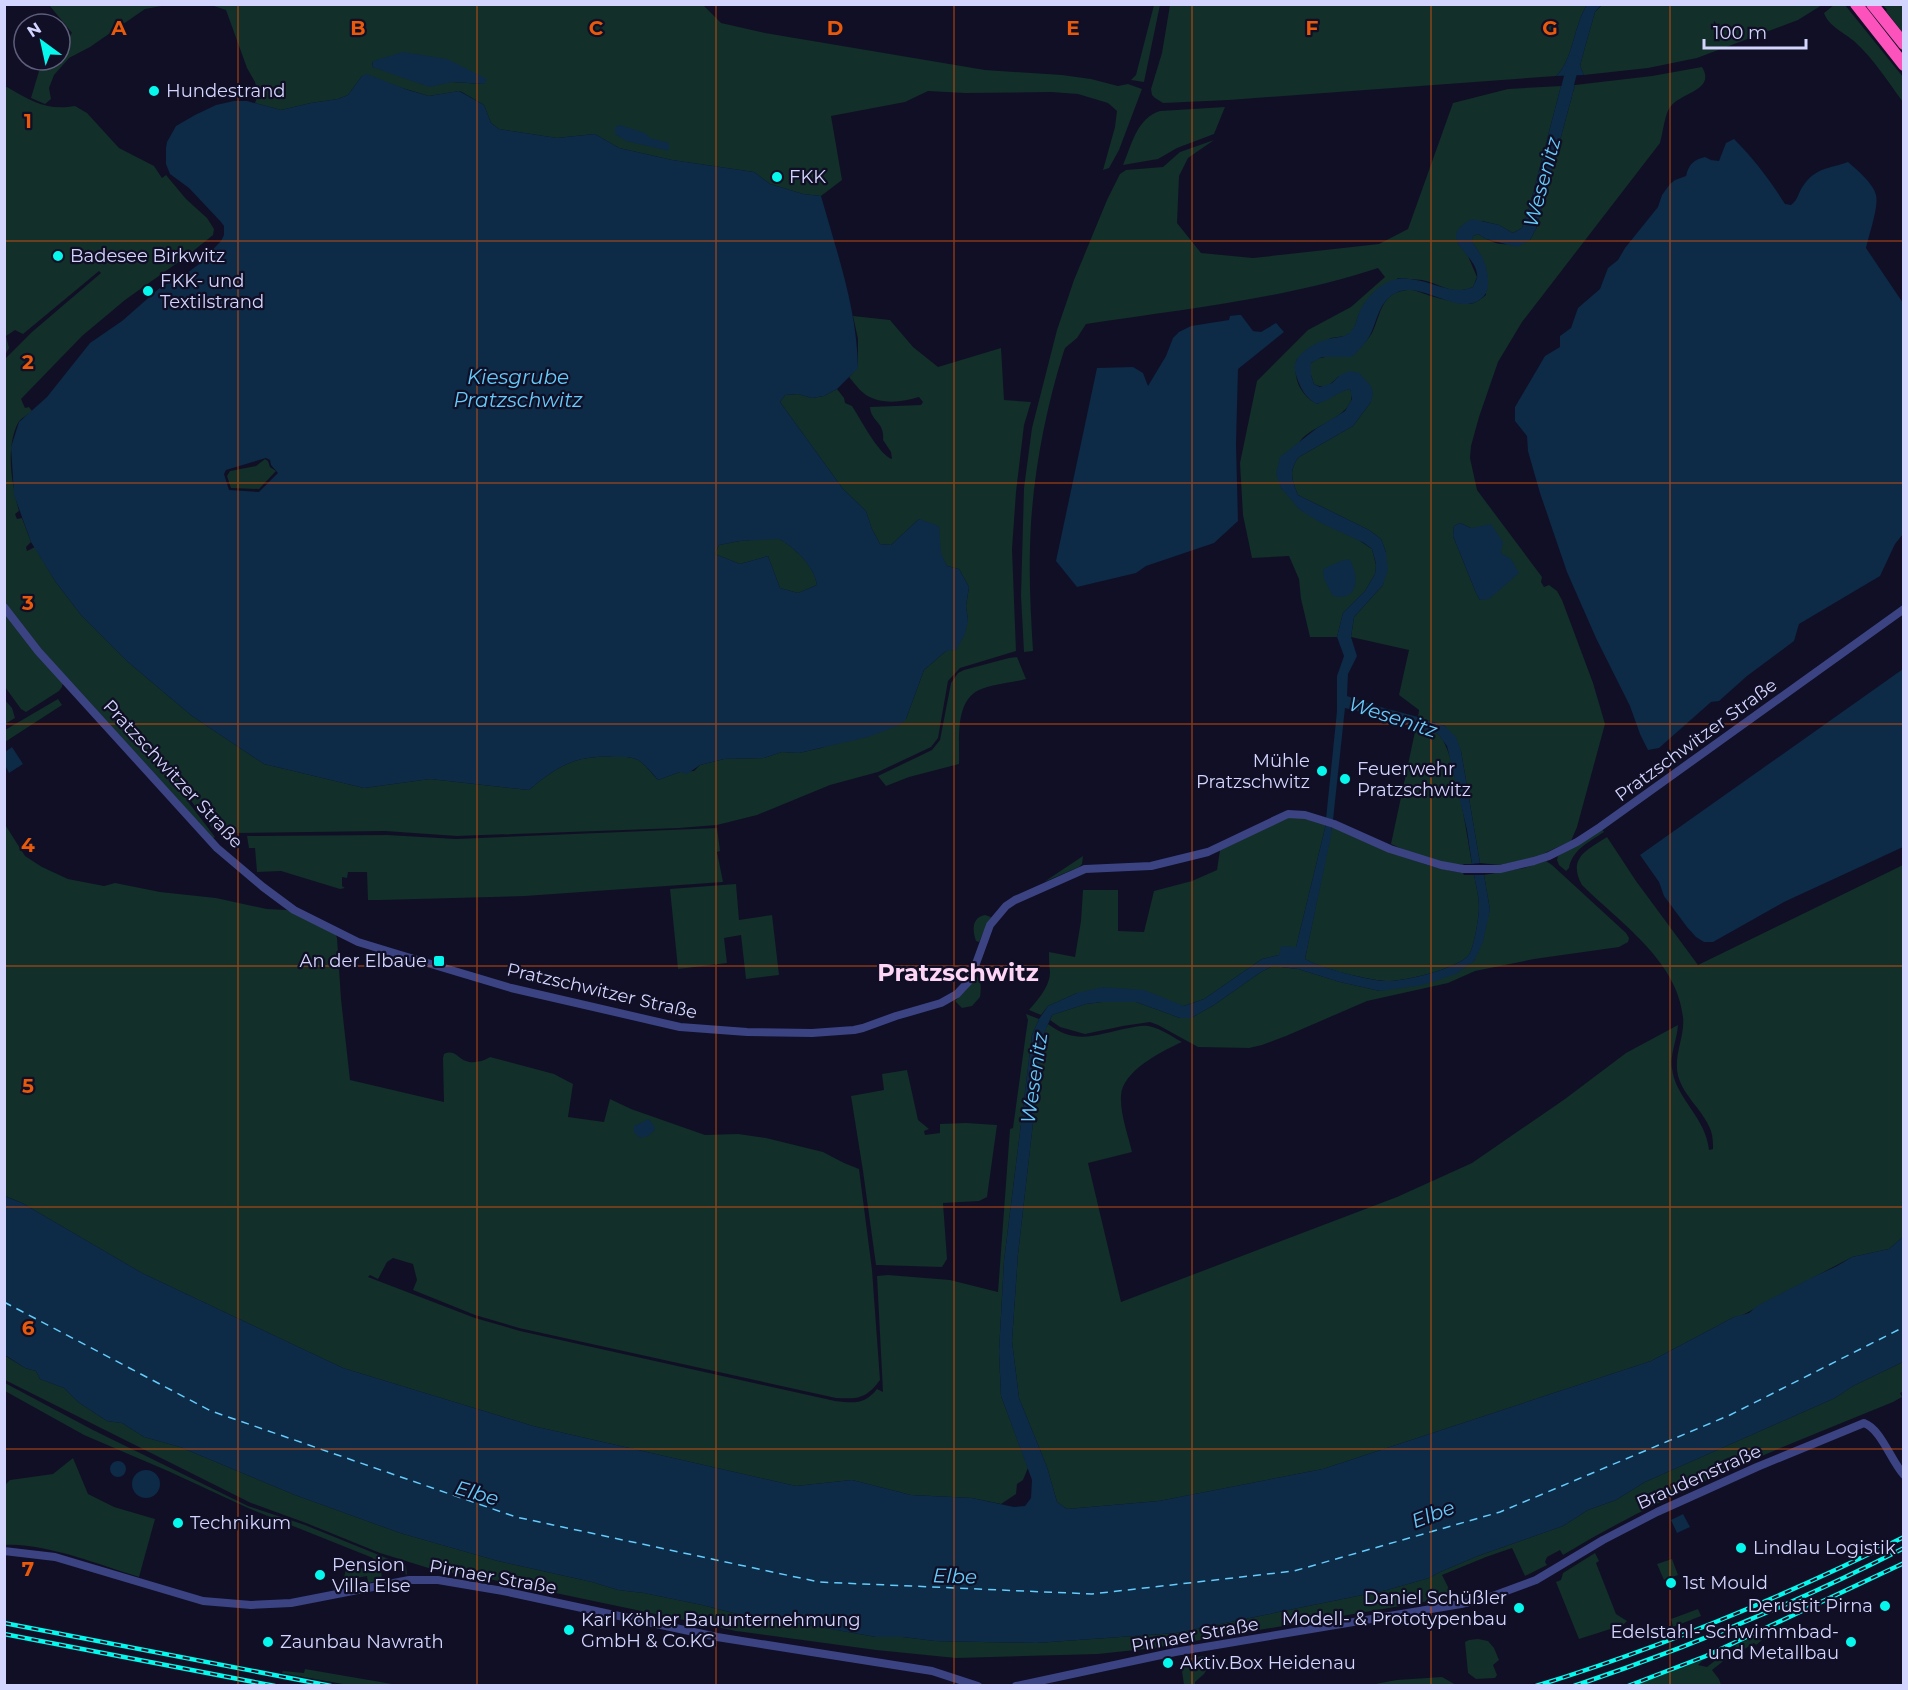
<svg xmlns="http://www.w3.org/2000/svg" width="1908" height="1690" font-family="Montserrat,sans-serif">
<rect width="100%" height="100%" fill="#100f25"/>
<path fill="#122f29" fill-rule="evenodd" d="M 103,5 L 167,5 L 145,9 L 90,47 L 69,58 L 54,75 L 49,88 L 51,99 L 45,104 L 31,98 L 39,71 L 48,60 L 60,60 L 60,47 L 72,33 L 49,5 Z
M 211,5 L 703,5 L 721,23 L 765,33 L 985,70 L 1062,75 L 1091,79 L 1118,86 L 1128,84 L 1142,89 L 1119,150 L 1109,168 L 1103,170 L 1115,127 L 1117,111 L 1108,103 L 1078,94 L 1051,92 L 965,93 L 928,91 L 905,102 L 831,116 L 842,180 L 821,196 L 803,194 L 770,184 L 754,172 L 672,160 L 619,148 L 595,134 L 557,138 L 499,129 L 491,123 L 484,105 L 460,91 L 429,96 L 362,76 L 348,95 L 338,99 L 311,103 L 281,110 L 255,103 L 258,95 L 255,82 L 247,68 L 226,10 ZM 373,61 L 484,84 L 453,82 L 372,67 Z
M 1154,5 L 1160,5 L 1144,82 L 1131,80 L 1136,75 Z
M 1170,5 L 1587,5 C 1574,24 1573,61 1556,76 L 1229,100 L 1163,103 L 1155,98 L 1152,95 L 1151,89 L 1162,53 Z
M 1602,5 L 1822,5 L 1798,20 L 1697,58 L 1648,68 L 1584,75 L 1580,66 L 1585,47 L 1595,12 Z
M 1834,5 L 1845,5 L 1903,77 L 1903,102 C 1888,82 1874,59 1855,42 C 1845,33 1828,26 1824,13 Z
M 1883,5 L 1903,5 L 1903,33 L 1886,11 L 1887,10 Z
M 1702,67 C 1716,90 1682,92 1671,106 C 1665,112 1663,133 1660,143 L 1522,322 L 1498,362 L 1479,417 L 1471,446 L 1470,458 L 1477,490 L 1542,577 L 1541,582 L 1544,587 L 1549,585 L 1557,591 L 1562,600 L 1593,683 L 1605,724 L 1577,827 L 1571,841 L 1534,858 L 1499,865 L 1480,863 L 1461,751 L 1445,726 L 1418,717 L 1419,710 L 1399,695 L 1409,650 L 1351,637 L 1354,617 L 1383,585 L 1386,552 L 1381,539 L 1369,530 L 1298,495 C 1292,480 1288,471 1299,457 L 1353,426 L 1371,402 L 1339,376 C 1331,384 1325,390 1314,384 L 1311,375 L 1310,364 C 1327,348 1344,366 1360,348 C 1364,343 1369,338 1372,333 C 1381,315 1380,293 1407,290 C 1414,289 1418,292 1425,294 C 1433,297 1463,305 1470,304 C 1476,303 1481,299 1486,295 L 1478,251 L 1471,241 L 1473,236 L 1478,234 C 1499,248 1507,245 1530,240 L 1536,229 L 1575,85 L 1652,76 ZM 1460,523 L 1471,528 L 1501,553 L 1480,600 L 1476,593 L 1453,536 L 1454,526 Z
M 1561,86 L 1528,212 L 1522,228 L 1513,233 L 1499,225 L 1482,221 L 1458,243 L 1468,256 L 1477,277 L 1473,287 C 1452,296 1441,284 1422,280 C 1414,279 1405,279 1398,278 L 1359,314 L 1353,331 L 1345,336 L 1331,338 L 1297,359 C 1292,377 1300,395 1317,404 L 1342,391 L 1350,389 C 1361,414 1314,424 1301,440 C 1296,447 1285,478 1281,488 L 1372,549 L 1376,565 L 1375,574 L 1365,591 L 1343,613 L 1337,637 L 1310,637 L 1301,599 L 1299,579 L 1289,556 L 1252,558 L 1243,515 L 1240,463 L 1257,381 L 1308,330 L 1351,307 L 1385,277 L 1378,268 C 1284,299 1184,309 1086,324 L 1077,338 L 1065,348 L 1063,354 C 1044,415 1031,485 1030,549 C 1029,583 1031,617 1033,651 L 1024,652 L 1021,596 L 1024,488 L 1032,428 L 1057,330 L 1074,280 L 1107,200 L 1120,174 L 1126,170 L 1163,167 L 1180,152 L 1214,140 L 1188,158 L 1179,176 L 1177,223 L 1201,253 L 1253,258 L 1379,244 L 1408,229 L 1453,103 L 1508,89 Z
M 7,87 C 31,101 47,111 75,106 L 87,113 L 119,148 L 154,166 L 162,178 L 166,175 L 186,199 L 207,218 L 214,229 L 213,235 L 187,256 L 125,300 L 82,336 L 21,399 L 25,408 L 29,407 L 32,411 C 28,415 21,418 18,423 C 5,449 12,485 19,511 L 15,514 L 17,519 L 22,518 L 31,542 L 26,547 L 27,551 L 35,547 L 55,581 L 81,615 L 128,662 L 192,716 L 264,764 L 364,788 L 430,779 L 529,790 C 557,766 576,755 614,757 C 622,757 631,756 638,760 C 645,764 652,774 658,780 L 680,772 L 694,771 L 700,765 L 724,759 L 764,758 L 782,752 L 799,753 L 821,748 L 906,719 L 924,670 L 946,651 L 968,620 L 966,606 L 969,587 L 959,569 L 947,566 L 919,519 L 891,545 L 880,544 L 872,529 L 866,511 L 843,489 L 780,402 L 785,395 L 798,394 L 812,398 L 824,396 L 837,389 L 844,398 L 845,403 L 852,406 C 860,418 879,455 892,459 L 891,452 L 883,440 C 885,422 871,422 870,407 L 921,405 L 923,402 L 919,397 C 903,402 882,405 866,395 C 860,391 854,383 849,377 L 858,367 L 858,339 L 853,316 L 890,320 L 913,347 L 938,367 L 1001,348 L 1004,400 L 1031,402 L 1024,425 L 1016,492 L 1012,549 L 1016,651 L 960,668 L 948,681 L 938,738 L 931,747 L 878,772 L 830,785 L 757,815 L 717,825 L 679,828 L 457,836 L 385,831 L 235,833 L 213,829 L 191,801 L 189,803 L 215,837 L 213,838 L 41,649 L 5,603 L 5,359 L 32,332 L 101,273 L 99,271 L 23,334 L 15,330 L 6,336 L 9,348 L 5,355 L 4,88 Z
M 1225,107 L 1214,134 L 1177,148 L 1158,159 L 1123,165 C 1132,144 1137,118 1160,111 Z
M 265,459 L 268,461 L 270,467 L 276,471 L 259,489 L 231,488 L 227,476 L 230,471 L 256,466 Z
M 778,538 C 795,548 814,565 817,585 L 798,593 L 780,588 L 768,556 L 740,564 L 715,554 L 719,545 L 740,541 Z
M 5,613 L 35,652 L 63,682 L 62,687 L 59,691 L 26,712 L 21,709 L 5,687 Z
M 1017,657 L 1026,679 C 1011,683 993,684 979,690 C 954,702 960,741 959,764 L 909,777 L 886,786 L 878,776 L 932,750 L 940,740 L 951,683 L 958,673 L 964,670 L 1009,658 Z
M 4,699 L 12,708 L 15,718 L 5,724 Z
M 58,699 L 62,705 L 5,742 L 5,730 Z
M 1416,727 C 1422,729 1433,730 1438,734 C 1454,745 1468,841 1472,864 L 1464,864 L 1463,865 C 1437,862 1415,855 1391,844 Z
M 1287,818 L 1301,818 L 1326,824 L 1296,947 L 1279,955 L 1262,959 L 1204,999 L 1184,1006 L 1077,993 L 1048,1006 L 1041,1015 L 1029,1010 C 1038,1000 1050,986 1050,972 C 1049,965 1049,959 1049,952 L 1075,957 L 1081,921 L 1083,890 L 1118,890 L 1118,931 L 1144,932 L 1154,891 L 1192,881 L 1217,870 L 1220,850 L 1278,821 Z
M 4,823 L 25,856 L 42,867 L 68,879 L 104,886 L 115,883 L 160,892 L 216,898 L 267,909 L 287,910 L 335,933 L 337,938 L 341,999 L 350,1080 L 444,1102 L 443,1058 L 444,1054 C 455,1049 457,1058 466,1061 C 473,1064 484,1061 490,1057 L 554,1074 L 573,1084 L 568,1117 L 604,1122 L 610,1099 L 631,1109 L 705,1135 L 738,1134 L 766,1138 L 823,1152 L 844,1163 L 859,1169 L 872,1270 L 880,1380 C 866,1399 858,1399 836,1398 L 519,1328 L 475,1315 L 413,1290 L 417,1280 L 413,1264 L 393,1258 L 387,1262 L 378,1279 L 370,1275 L 368,1277 L 475,1318 L 520,1331 L 835,1401 C 854,1403 864,1405 877,1389 L 883,1392 L 877,1276 L 888,1275 L 950,1280 L 998,1292 L 1010,1129 L 1013,1128 L 1026,1033 L 1028,1020 L 1026,1014 L 1039,1019 L 1032,1035 L 1004,1261 L 999,1352 L 1001,1396 L 1028,1468 L 1023,1480 L 1017,1484 L 1016,1494 L 1001,1504 L 972,1498 L 911,1495 L 852,1480 L 796,1486 L 533,1426 L 343,1368 L 142,1273 L 22,1203 L 5,1196 Z
M 1332,826 C 1375,845 1417,866 1463,873 L 1464,875 L 1474,875 C 1476,885 1479,897 1479,907 C 1479,916 1474,950 1468,956 C 1455,969 1403,982 1385,981 C 1365,979 1322,969 1305,959 Z
M 717,828 L 720,851 L 717,852 L 723,882 L 525,896 L 380,900 L 368,900 L 367,872 L 348,872 L 347,878 L 342,877 L 342,886 L 345,888 L 340,889 L 281,871 L 257,872 L 255,848 L 249,848 L 247,836 L 387,835 L 456,839 Z
M 1602,829 L 1604,832 C 1589,842 1572,850 1569,868 L 1566,871 L 1559,865 L 1557,860 L 1558,856 Z
M 1607,837 L 1636,881 L 1698,965 L 1903,865 L 1903,1237 L 1889,1249 L 1852,1257 L 1752,1310 L 1741,1316 L 1734,1317 L 1651,1361 L 1323,1469 L 1159,1501 L 1067,1509 L 1057,1502 L 1047,1467 L 1019,1398 L 1012,1341 L 1018,1254 L 1043,1035 L 1048,1024 C 1077,1046 1097,1034 1129,1028 C 1135,1027 1142,1025 1148,1026 C 1160,1028 1171,1036 1182,1042 C 1162,1051 1122,1071 1121,1096 C 1120,1114 1128,1134 1132,1152 L 1088,1163 L 1121,1302 L 1397,1197 L 1472,1163 L 1565,1099 L 1626,1053 L 1678,1025 C 1677,1040 1670,1054 1672,1068 C 1675,1098 1706,1117 1709,1150 L 1713,1149 C 1713,1144 1713,1137 1711,1131 C 1704,1111 1684,1097 1678,1076 C 1673,1055 1685,1037 1683,1017 C 1677,960 1619,922 1582,885 C 1567,858 1587,850 1607,837 Z
M 1083,856 L 1082,864 L 1079,867 L 1044,882 Z
M 1546,861 L 1552,865 L 1626,933 L 1629,938 L 1628,942 L 1619,947 L 1534,959 L 1475,971 L 1448,983 L 1367,1001 L 1286,1036 L 1262,1045 L 1249,1048 L 1198,1047 L 1158,1025 L 1150,1022 L 1123,1026 L 1085,1034 L 1060,1027 L 1050,1020 L 1052,1015 L 1086,1004 L 1102,1002 L 1136,1002 L 1180,1018 L 1191,1018 L 1214,1005 L 1261,972 L 1273,966 L 1298,969 L 1340,982 L 1380,991 L 1474,961 L 1490,910 L 1484,875 L 1524,868 Z
M 736,884 L 739,920 L 772,915 L 779,975 L 746,979 L 741,935 L 724,938 L 727,963 L 678,969 L 670,889 Z
M 985,915 L 991,917 L 979,942 L 976,941 C 972,930 972,917 985,915 Z
M 976,975 C 982,980 981,990 980,997 L 972,1006 L 962,1008 L 955,1001 L 968,988 Z
M 907,1070 L 918,1120 L 929,1129 L 924,1131 L 925,1135 L 940,1133 L 940,1124 L 966,1123 L 997,1125 L 987,1197 L 979,1201 L 943,1203 L 947,1259 L 942,1267 L 876,1265 L 863,1171 L 851,1096 L 884,1090 L 882,1074 Z
M 4,1355 L 25,1368 L 36,1371 L 40,1379 L 64,1388 L 78,1402 L 107,1421 L 122,1423 L 144,1437 L 180,1447 L 295,1495 L 400,1533 L 498,1561 L 592,1582 L 618,1590 L 644,1593 L 702,1605 L 753,1618 L 803,1624 L 876,1637 L 903,1637 L 935,1641 L 1036,1643 L 1176,1633 L 1387,1590 L 1429,1578 L 1440,1572 L 1478,1556 L 1563,1526 L 1588,1510 L 1616,1500 L 1645,1482 L 1835,1398 L 1853,1386 L 1903,1362 L 1904,1391 L 1900,1393 L 1902,1397 L 1893,1402 C 1780,1448 1667,1492 1563,1555 L 1560,1550 L 1547,1557 L 1545,1562 L 1547,1565 L 1525,1576 L 1512,1548 L 1486,1557 L 1442,1575 L 1453,1597 L 1154,1648 L 1098,1654 L 956,1658 L 876,1650 L 736,1631 L 470,1575 L 438,1571 L 380,1553 L 306,1523 L 251,1503 L 5,1380 Z
M 5,1383 L 93,1430 L 248,1506 L 305,1525 L 406,1566 L 407,1574 L 406,1575 L 404,1567 L 380,1559 L 382,1580 L 368,1583 L 367,1576 L 351,1579 L 352,1586 L 342,1588 L 347,1563 L 367,1570 L 369,1564 L 372,1564 L 373,1558 L 248,1508 L 168,1471 L 84,1435 L 5,1391 Z
M 73,1458 L 88,1494 L 114,1507 L 155,1519 L 139,1577 C 99,1565 46,1543 5,1545 L 5,1485 L 10,1480 L 53,1474 Z
M 1595,1553 L 1599,1561 L 1596,1563 L 1616,1614 L 1627,1621 L 1623,1625 L 1579,1639 L 1556,1582 L 1561,1580 L 1563,1573 Z
M 1672,1559 L 1678,1575 L 1664,1580 L 1657,1564 Z
M 1698,1609 L 1701,1616 L 1673,1627 L 1671,1619 Z
M 1763,1635 L 1766,1637 L 1756,1645 L 1754,1643 L 1740,1652 L 1734,1650 L 1736,1645 L 1755,1636 L 1757,1638 Z
M 1478,1639 L 1488,1641 L 1494,1648 L 1499,1660 L 1493,1665 L 1497,1675 L 1495,1678 L 1476,1679 L 1468,1673 L 1465,1642 L 1469,1640 Z
M 1722,1655 L 1726,1659 L 1712,1670 L 1719,1679 L 1721,1685 L 1636,1685 L 1703,1660 L 1698,1665 L 1707,1667 Z
M 1203,1656 L 1209,1657 L 1210,1664 L 1204,1674 L 1195,1682 L 1195,1685 L 1184,1685 L 1181,1664 L 1184,1659 Z
M 305,1669 L 398,1685 L 348,1685 L 282,1673 L 283,1671 L 304,1673 Z
M 1442,1677 L 1456,1685 L 1370,1685 L 1397,1680 Z"/>
<path fill="#0d2a46" fill-rule="evenodd" d="M 1587,5 L 1601,5 L 1595,12 L 1585,47 L 1580,66 L 1584,75 L 1556,76 C 1573,61 1574,24 1587,5 Z
M 403,52 L 447,59 L 487,79 L 484,84 L 453,82 L 429,87 L 372,67 L 373,61 Z
M 367,74 L 408,90 L 429,96 L 459,91 L 484,105 L 491,123 L 499,129 L 557,138 L 595,134 L 619,148 L 672,160 L 754,172 L 770,184 L 803,194 L 821,196 C 837,253 857,308 858,368 L 837,389 L 824,396 L 812,398 L 798,394 L 785,395 L 780,402 L 843,489 L 866,511 L 872,529 L 880,544 L 891,545 L 919,519 L 939,526 L 941,553 L 947,566 L 959,569 L 969,587 L 966,606 L 968,620 L 965,634 L 956,650 L 946,651 L 924,670 L 906,719 L 900,725 L 868,737 L 799,753 L 782,752 L 764,758 L 724,759 L 700,765 L 687,774 L 680,772 L 658,780 C 652,773 645,764 638,760 C 631,756 622,757 614,757 C 576,755 557,766 529,790 L 430,779 L 364,788 L 264,764 L 192,716 L 128,662 L 81,615 L 55,581 L 31,542 L 14,495 L 11,447 L 19,422 L 47,397 L 90,343 L 122,321 L 162,286 L 182,277 L 199,264 L 221,241 L 224,235 L 224,226 L 221,222 L 189,188 L 170,174 L 166,164 L 166,148 L 167,142 L 176,126 L 195,115 L 216,105 L 234,101 L 247,101 L 281,110 L 311,103 L 338,99 L 348,95 L 362,76 ZM 266,458 L 270,460 L 271,465 L 278,473 L 259,492 L 229,490 L 224,474 L 226,470 ZM 779,539 C 795,548 814,566 817,585 L 798,593 L 780,588 L 768,556 L 740,564 L 715,554 L 719,545 L 740,541 Z
M 1575,85 L 1536,229 L 1530,240 L 1517,247 L 1486,239 L 1478,234 L 1473,236 L 1472,241 C 1475,247 1479,251 1482,257 C 1487,266 1492,288 1484,296 C 1461,321 1422,279 1396,293 C 1380,301 1378,317 1372,331 C 1368,341 1359,350 1352,357 L 1322,357 L 1311,363 L 1311,375 L 1314,384 L 1320,387 L 1332,383 L 1339,376 L 1349,371 L 1359,373 L 1371,386 L 1373,394 L 1371,402 L 1353,426 L 1299,457 C 1288,471 1292,480 1298,495 L 1369,530 L 1381,539 L 1386,552 L 1388,570 L 1383,585 L 1354,617 L 1351,637 L 1357,656 L 1348,674 L 1347,696 L 1373,705 L 1418,717 L 1445,726 L 1456,737 L 1461,751 L 1480,863 L 1472,864 L 1467,830 L 1447,746 L 1438,734 L 1404,723 L 1345,708 L 1333,820 L 1326,819 L 1337,711 L 1337,676 L 1344,656 L 1337,637 L 1343,613 L 1365,591 L 1375,574 L 1376,564 L 1372,549 L 1364,543 L 1321,523 L 1300,510 L 1281,488 L 1276,474 L 1280,457 L 1317,428 L 1345,411 L 1352,399 L 1350,389 C 1336,392 1331,401 1316,404 C 1305,397 1300,388 1296,375 C 1293,367 1295,360 1301,354 C 1310,346 1321,340 1333,338 C 1340,337 1345,337 1350,332 C 1355,328 1356,321 1358,316 C 1364,299 1379,283 1397,279 C 1401,278 1406,279 1410,279 C 1432,281 1452,296 1473,287 C 1474,284 1476,281 1477,278 C 1480,254 1432,240 1472,219 L 1499,225 L 1513,233 L 1522,228 L 1528,212 L 1561,86 Z
M 620,125 L 645,133 L 650,138 L 669,143 L 669,151 L 626,141 L 615,134 L 615,127 Z
M 1734,139 C 1754,159 1770,180 1785,204 L 1791,205 C 1798,200 1798,193 1803,186 C 1816,167 1829,169 1848,162 C 1856,169 1874,184 1876,195 C 1879,206 1869,235 1866,248 L 1903,303 L 1903,534 L 1895,544 L 1880,576 L 1799,624 L 1794,641 L 1747,676 L 1719,701 L 1711,702 L 1659,748 L 1648,750 L 1640,734 L 1630,706 L 1596,638 L 1567,572 L 1540,493 L 1528,451 L 1527,436 L 1515,421 L 1515,407 L 1545,356 L 1560,347 L 1560,336 L 1571,328 L 1578,308 L 1600,289 L 1608,268 L 1618,260 L 1625,248 L 1658,207 L 1662,195 L 1670,184 L 1675,180 L 1686,176 C 1689,164 1693,160 1705,157 L 1711,160 L 1719,161 L 1726,143 Z
M 1238,315 L 1241,315 L 1253,331 L 1261,332 L 1276,323 L 1284,332 L 1238,369 L 1236,444 L 1238,521 L 1214,543 L 1146,566 L 1136,573 L 1077,587 L 1056,561 L 1097,368 L 1133,367 L 1143,373 L 1148,386 L 1166,356 L 1173,338 L 1179,332 L 1191,326 L 1229,320 L 1230,316 Z
M 1460,523 L 1471,528 L 1491,524 L 1503,542 L 1501,553 L 1511,559 L 1519,573 L 1489,599 L 1480,600 L 1476,593 L 1453,536 L 1454,526 Z
M 1349,559 C 1360,575 1359,603 1333,596 L 1324,579 L 1323,569 L 1341,561 Z
M 1903,669 L 1903,847 L 1784,902 L 1713,942 L 1704,942 L 1696,937 L 1687,927 L 1664,896 L 1659,882 L 1640,855 Z
M 12,747 L 23,764 L 9,773 L 5,765 L 5,752 Z
M 1326,824 L 1332,826 L 1331,836 L 1305,959 C 1322,968 1366,980 1385,981 C 1404,982 1455,969 1468,956 C 1474,949 1479,916 1479,907 C 1479,897 1476,885 1474,875 L 1484,875 L 1490,910 L 1483,942 L 1474,961 L 1456,974 L 1423,985 L 1380,991 L 1340,982 L 1298,969 L 1273,966 L 1261,972 L 1214,1005 L 1191,1018 L 1180,1018 L 1136,1002 L 1102,1002 L 1086,1004 L 1052,1015 L 1043,1036 L 1018,1254 L 1012,1341 L 1019,1398 L 1047,1467 L 1057,1502 L 1067,1509 L 1159,1501 L 1323,1469 L 1651,1361 L 1734,1317 L 1749,1313 L 1757,1306 L 1809,1279 L 1837,1266 L 1852,1257 L 1889,1249 L 1903,1237 L 1903,1362 L 1853,1386 L 1835,1398 L 1645,1482 L 1616,1500 L 1588,1510 L 1563,1526 L 1478,1556 L 1440,1572 L 1429,1578 L 1387,1590 L 1176,1633 L 1036,1643 L 935,1641 L 903,1637 L 876,1637 L 803,1624 L 753,1618 L 702,1605 L 644,1593 L 618,1590 L 592,1582 L 498,1561 L 400,1533 L 295,1495 L 180,1447 L 144,1437 L 122,1423 L 107,1421 L 78,1402 L 64,1388 L 40,1379 L 36,1371 L 25,1368 L 5,1355 L 4,1196 L 22,1203 L 142,1273 L 343,1368 L 533,1426 L 796,1486 L 852,1480 L 911,1495 L 972,1498 L 1014,1507 L 1025,1506 L 1031,1498 L 1032,1480 L 1001,1396 L 999,1352 L 1004,1261 L 1032,1035 L 1039,1019 L 1048,1006 L 1077,993 L 1103,987 L 1144,990 L 1184,1006 L 1204,999 L 1262,959 L 1279,955 L 1281,946 L 1296,947 Z
M 649,1119 L 654,1126 L 655,1130 L 648,1136 L 640,1138 L 634,1132 L 634,1126 Z
M110 1469a8 8 0 1 1 16 0a8 8 0 1 1-16 0Z
M132 1484a14 14 0 1 1 28 0a14 14 0 1 1-28 0Z
M 1683,1514 L 1690,1527 L 1677,1533 L 1671,1520 Z"/>
<g fill="none" stroke-linecap="round" stroke-linejoin="round">
<path stroke="#0d2a46" stroke-width="12" d="M 1564,100 L 1574,61"/>
<path stroke="#64cbfb" stroke-width="1.5" stroke-dasharray="8 6" stroke-linecap="butt" d="M 4,1302 L 211,1411 L 516,1517 L 819,1582 L 1092,1594 L 1294,1571 L 1500,1512 L 1730,1415 L 1904,1327"/>
<path stroke="#3b4383" stroke-width="8" d="M 4,607 L 38,651 L 217,848 L 263,887 L 294,910 L 358,942 L 394,953 L 511,988 L 680,1027 L 747,1032 L 812,1033 L 854,1030 L 863,1028 L 896,1016 L 941,1003 L 957,994 L 970,980 L 990,925 L 1006,906 L 1015,900 L 1085,869 L 1151,866 L 1208,852 L 1288,814 L 1305,815 L 1334,824 L 1390,849 L 1441,865 L 1463,869 L 1500,869 L 1534,861 L 1549,856 L 1577,842 L 1600,827 L 1904,609
M 4,1551 L 55,1557 L 203,1601 L 251,1605 L 291,1603 L 409,1580 L 438,1580 L 503,1591 L 717,1637 L 932,1671 L 978,1686
M 1016,1686 L 1175,1652 L 1461,1604 L 1490,1597 L 1536,1580 L 1603,1540 L 1657,1512 L 1757,1467 L 1864,1423 C 1881,1429 1891,1461 1904,1475"/>
<path stroke="#fb52bb" stroke-width="12" d="M 1856,4 L 1904,65
M 1872,4 L 1904,44"/>
<g stroke="#06f8ed" stroke-width="4.5">
<path id="rail" d="M 4,1623 L 331,1686
M 4,1634 L 275,1686
M 1536,1686 C 1663,1647 1785,1596 1904,1537
M 1574,1686 C 1687,1648 1797,1603 1904,1548
M 1628,1686 L 1706,1656 L 1904,1563"/>
</g>
<use href="#rail" stroke="#100f25" stroke-width="2" stroke-dasharray="7" stroke-linecap="butt"/>
</g>
<path fill="none" stroke="#e8590c" stroke-width="1.5" stroke-opacity="0.55" d="M 238,4 L 238,1686M 477,4 L 477,1686M 716,4 L 716,1686M 954,4 L 954,1686M 1192,4 L 1192,1686M 1431,4 L 1431,1686M 1670,4 L 1670,1686M 4,241 L 1904,241M 4,483 L 1904,483M 4,724 L 1904,724M 4,966 L 1904,966M 4,1207 L 1904,1207M 4,1449 L 1904,1449"/>
<g fill="#06f8ed" stroke="#100f25" stroke-width="2">
<circle cx="154" cy="91" r="6"/>
<circle cx="777" cy="177" r="6"/>
<circle cx="58" cy="256" r="6"/>
<circle cx="148" cy="291" r="6"/>
<circle cx="1322" cy="771" r="6"/>
<circle cx="1345" cy="779" r="6"/>
<rect x="433" y="955" width="12" height="12" rx="3"/>
<circle cx="178" cy="1523" r="6"/>
<circle cx="1741" cy="1548" r="6"/>
<circle cx="320" cy="1575" r="6"/>
<circle cx="1671" cy="1583" r="6"/>
<circle cx="1885" cy="1606" r="6"/>
<circle cx="1519" cy="1608" r="6"/>
<circle cx="569" cy="1630" r="6"/>
<circle cx="268" cy="1642" r="6"/>
<circle cx="1851" cy="1642" r="6"/>
<circle cx="1168" cy="1663" r="6"/>
</g>
<g text-anchor="middle" stroke-width="4.5" stroke-linejoin="round" paint-order="stroke">
<g font-size="18" fill="#d4d5fe" stroke="#100f25" text-anchor="start">
<text x="166" y="97">Hundestrand</text>
<text x="789" y="183">FKK</text>
<text x="70" y="262">Badesee Birkwitz</text>
<text x="160" y="287">FKK- und<tspan x="160" dy="21">Textilstrand</tspan></text>
<text x="1310" y="767" text-anchor="end">Mühle<tspan x="1310" dy="21">Pratzschwitz</tspan></text>
<text x="1357" y="775">Feuerwehr<tspan x="1357" dy="21">Pratzschwitz</tspan></text>
<text x="427" y="967" text-anchor="end">An der Elbaue</text>
<text x="190" y="1529">Technikum</text>
<text x="1753" y="1554">Lindlau Logistik</text>
<text x="332" y="1571">Pension<tspan x="332" dy="21">Villa Else</tspan></text>
<text x="1683" y="1589">1st Mould</text>
<text x="1507" y="1604" text-anchor="end">Daniel Schüßler<tspan x="1507" dy="21">Modell- &amp; Prototypenbau</tspan></text>
<text x="1873" y="1612" text-anchor="end">Derustit Pirna</text>
<text x="581" y="1626">Karl Köhler Bauunternehmung<tspan x="581" dy="21">GmbH &amp; Co.KG</tspan></text>
<text x="1839" y="1638" text-anchor="end">Edelstahl- Schwimmbad-<tspan x="1839" dy="21">und Metallbau</tspan></text>
<text x="280" y="1648">Zaunbau Nawrath</text>
<text x="1180" y="1669">Aktiv.Box Heidenau</text>
</g>
<g font-size="18" fill="#d4d5fe" stroke="#100f25">
<text transform="translate(1696 740) rotate(-36)" y="6">Pratzschwitzer Straße</text>
<text transform="translate(173 774) rotate(47)" y="6">Pratzschwitzer Straße</text>
<text transform="translate(602 991) rotate(13)" y="6">Pratzschwitzer Straße</text>
<text transform="translate(1699 1477) rotate(-24)" y="6">Braudenstraße</text>
<text transform="translate(493 1577) rotate(10)" y="6">Pirnaer Straße</text>
<text transform="translate(1195 1635) rotate(-10)" y="6">Pirnaer Straße</text>
</g>
<g font-size="20" font-style="italic" fill="#64cbfb" stroke="#100f25">
<text transform="translate(1542 182) rotate(-75)" y="7">Wesenitz</text>
<text x="518" y="384">Kiesgrube<tspan x="518" dy="23">Pratzschwitz</tspan></text>
<text transform="translate(1393 717) rotate(18)" y="7">Wesenitz</text>
<text transform="translate(1034 1078) rotate(-82)" y="7">Wesenitz</text>
<text transform="translate(477 1493) rotate(16)" y="7">Elbe</text>
<text transform="translate(1433 1514) rotate(-21)" y="7">Elbe</text>
<text transform="translate(955 1576) rotate(2)" y="7">Elbe</text>
</g>
<g font-size="24" font-weight="bold" fill="#fed6f5" stroke="#100f25">
<text x="958" y="981">Pratzschwitz</text>
</g>
</g>
<g font-size="20" text-anchor="middle" font-weight="bold" fill="#e8590c" stroke="#100f25" stroke-width="4.5" stroke-linejoin="round" paint-order="stroke">
<text x="119" y="35">A</text>
<text x="358" y="35">B</text>
<text x="596" y="35">C</text>
<text x="835" y="35">D</text>
<text x="1073" y="35">E</text>
<text x="1312" y="35">F</text>
<text x="1550" y="35">G</text>
<text x="28" y="128">1</text>
<text x="28" y="369">2</text>
<text x="28" y="610">3</text>
<text x="28" y="852">4</text>
<text x="28" y="1093">5</text>
<text x="28" y="1335">6</text>
<text x="28" y="1576">7</text>
</g>
<rect width="1908" height="1690" fill="none" stroke="#d4d5fe" stroke-width="12"/>
<g transform="translate(42 42) rotate(327)"><circle r="28" fill="#100f25" stroke="#5e5e7c" stroke-width="1.5"/>
<path d="M0-4.5L10 22L0 15L-10 22Z" fill="#06f8ed"/>
<text y="-9" font-size="16" font-weight="bold" text-anchor="middle" fill="#d4d5fe">N</text>
</g>
<path d="M1704 39v9h102v-9" fill="none" stroke="#d4d5fe" stroke-width="3"/>
<text x="1713" y="39" font-size="18" fill="#d4d5fe" stroke="#100f25" stroke-width="4.5" paint-order="stroke">100 m</text>
</svg>
